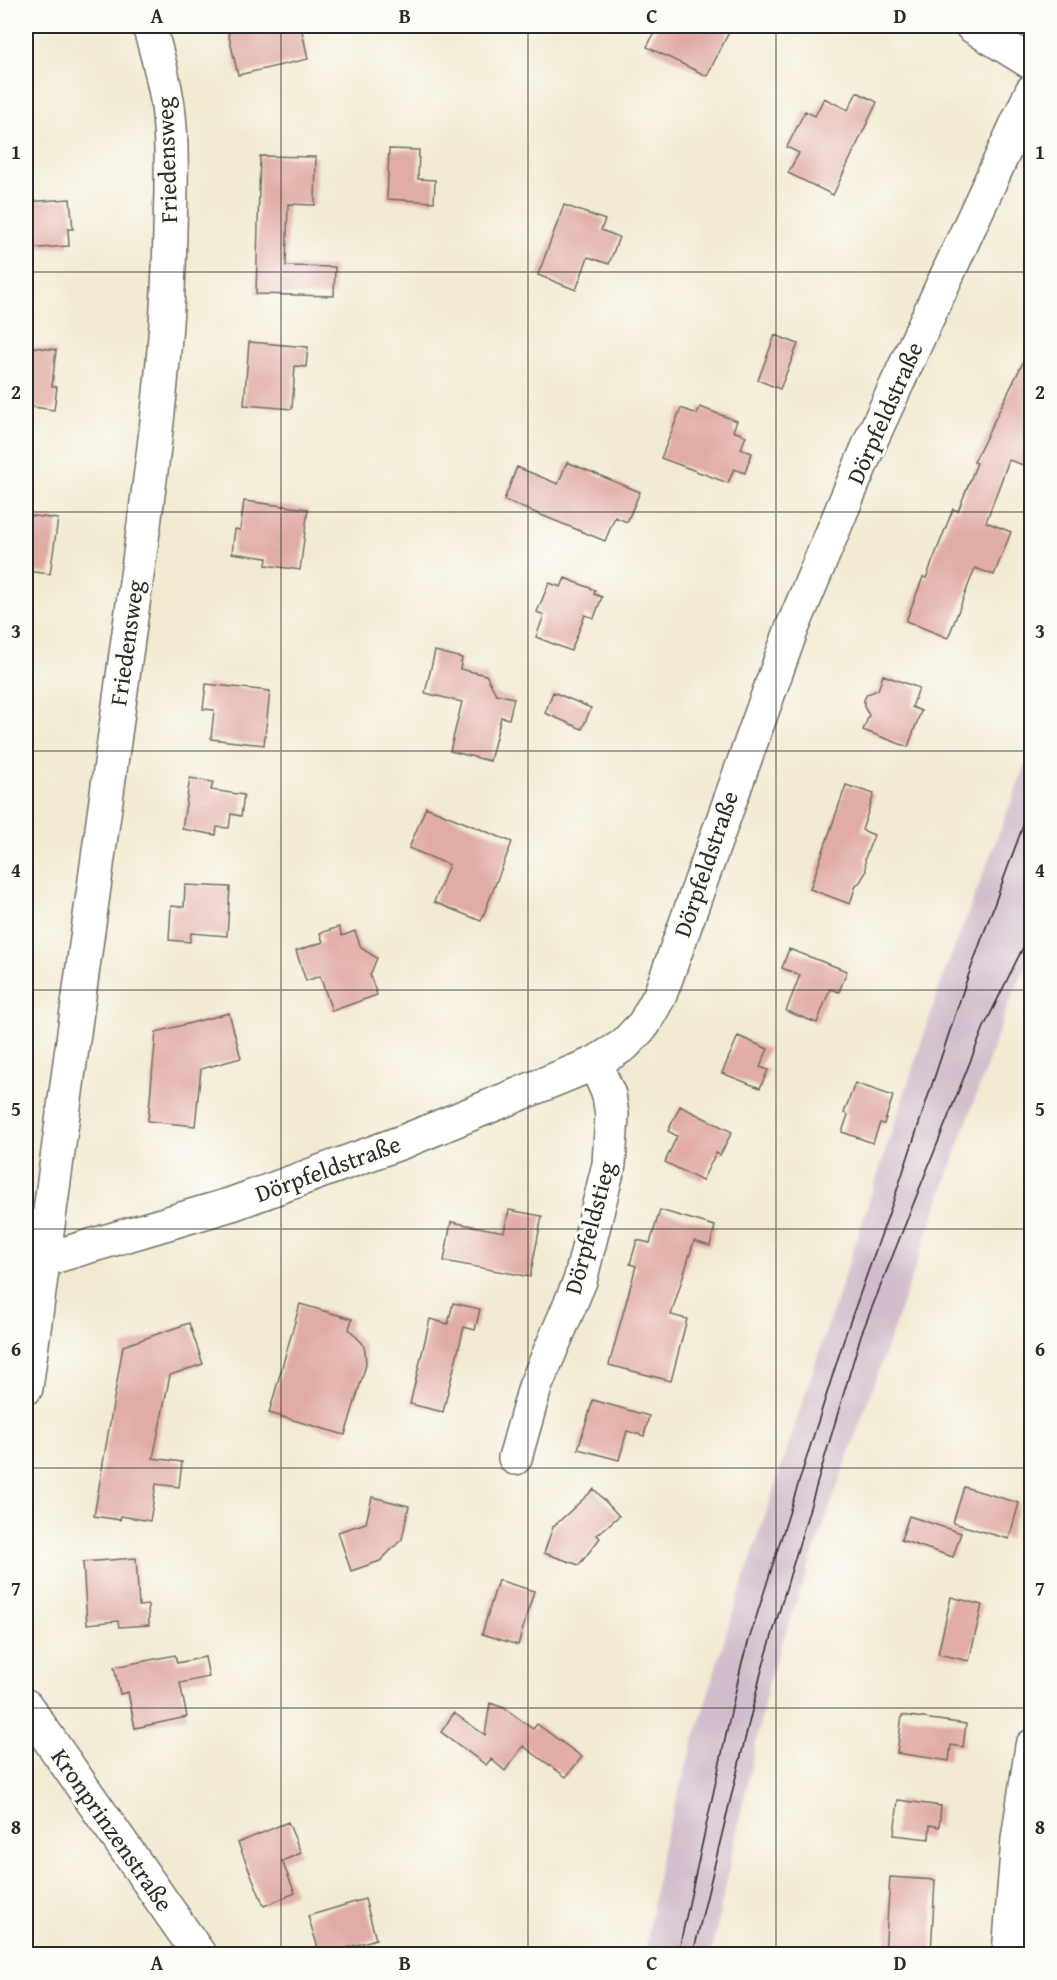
<svg xmlns="http://www.w3.org/2000/svg" width="1057" height="1980" font-family="'Gentium Book Plus',serif">
<rect width="100%" height="100%" fill="#fdfcf7"/>
<filter id="ink" filterUnits="userSpaceOnUse"><feTurbulence type="fractalNoise" baseFrequency=".0167" numOctaves="2"/><feDisplacementMap in="SourceGraphic" scale="12" xChannelSelector="R" yChannelSelector="G"/><feConvolveMatrix kernelMatrix="1 2 1 2 8 2 1 2 1" color-interpolation-filters="sRGB"/></filter>
<filter id="wash" filterUnits="userSpaceOnUse"><feTurbulence type="fractalNoise" baseFrequency=".008" numOctaves="4" result="noise"/><feDisplacementMap in="SourceGraphic" scale="24" xChannelSelector="R" yChannelSelector="G"/><feGaussianBlur stdDeviation="1.35" result="paint"/><feColorMatrix in="noise" values="0 0 0 0 0 0 0 0 0 0 0 0 0 0 0 0 0 1.4 0 .05"/><feComposite in="paint" operator="in"/></filter>
<g filter="url(#wash)">
<rect width="100%" height="100%" fill="#f2ead2"/>
<path fill="#d1bdcc" d="M 1031,751 L 1031,957 L 1009,1003 L 770,1676 L 711,1954 L 645,1954 L 662,1848 L 725,1637 L 943,977 Z"/>
<g id="blocks">
<path fill="#e1aba6" d="M 238,26 L 301,26 L 308,59 L 238,75 L 228,32 L 239,30 Z
M 658,26 L 732,26 L 707,76 L 647,47 Z
M 857,92 L 877,102 L 833,195 L 788,173 L 799,153 L 787,147 L 805,111 L 815,116 L 824,98 L 848,110 Z
M 389,149 L 419,150 L 418,179 L 435,180 L 434,202 L 387,199 Z
M 260,156 L 316,157 L 315,205 L 288,204 L 286,266 L 335,267 L 334,296 L 256,294 Z
M 70,199 L 73,229 L 68,229 L 69,246 L 26,249 L 26,202 Z
M 564,205 L 605,220 L 601,230 L 619,237 L 609,264 L 588,257 L 576,290 L 538,275 Z
M 775,335 L 798,344 L 780,389 L 758,380 Z
M 249,342 L 308,347 L 306,367 L 295,366 L 292,409 L 244,405 Z
M 1032,344 L 1032,468 L 1009,460 L 986,522 L 1011,532 L 994,575 L 975,568 L 948,638 L 906,621 L 923,577 L 926,578 L 953,509 L 958,511 L 977,463 L 974,462 Z
M 26,346 L 56,350 L 52,386 L 57,387 L 54,410 L 26,406 Z
M 700,407 L 737,421 L 733,431 L 746,436 L 741,449 L 752,453 L 745,473 L 734,469 L 728,483 L 661,458 L 681,408 L 697,414 Z
M 567,462 L 640,492 L 627,522 L 615,517 L 605,541 L 504,500 L 517,467 L 558,484 Z
M 244,501 L 308,509 L 300,570 L 266,565 L 267,558 L 232,553 L 235,529 L 240,530 Z
M 26,515 L 58,519 L 50,574 L 26,571 Z
M 565,578 L 595,590 L 594,594 L 602,597 L 594,618 L 585,615 L 571,651 L 536,637 L 544,615 L 537,612 L 549,583 L 561,587 Z
M 435,651 L 462,658 L 460,669 L 486,675 L 496,694 L 514,698 L 509,719 L 501,717 L 490,761 L 450,751 L 462,702 L 425,693 Z
M 883,675 L 919,688 L 912,707 L 921,711 L 908,747 L 863,730 L 869,715 L 864,707 L 864,700 L 867,694 L 878,690 Z
M 206,684 L 270,691 L 264,745 L 211,739 L 214,710 L 203,709 Z
M 553,692 L 591,708 L 582,729 L 545,713 Z
M 190,778 L 213,782 L 211,790 L 244,795 L 241,816 L 231,814 L 229,828 L 217,827 L 216,835 L 182,829 Z
M 846,785 L 874,794 L 862,830 L 874,835 L 865,858 L 866,872 L 860,882 L 856,885 L 850,904 L 810,889 Z
M 426,807 L 512,842 L 481,921 L 434,902 L 449,865 L 409,848 Z
M 185,885 L 230,887 L 227,936 L 191,933 L 190,942 L 169,940 L 171,906 L 184,907 Z
M 339,927 L 342,936 L 355,931 L 361,948 L 377,958 L 370,975 L 377,995 L 332,1011 L 320,976 L 306,981 L 296,951 L 323,942 L 320,933 Z
M 789,949 L 847,971 L 839,992 L 830,989 L 817,1023 L 786,1011 L 800,975 L 782,968 Z
M 229,1013 L 241,1058 L 201,1069 L 195,1126 L 148,1121 L 156,1032 Z
M 738,1036 L 768,1049 L 760,1067 L 768,1070 L 760,1088 L 722,1073 Z
M 855,1083 L 893,1096 L 884,1124 L 880,1123 L 873,1143 L 842,1132 L 848,1115 L 844,1113 Z
M 680,1106 L 732,1132 L 720,1155 L 716,1153 L 702,1181 L 665,1162 L 677,1136 L 668,1131 Z
M 509,1210 L 542,1216 L 530,1277 L 444,1261 L 451,1222 L 504,1232 Z
M 660,1210 L 715,1226 L 710,1246 L 694,1241 L 671,1315 L 687,1319 L 671,1381 L 609,1365 L 636,1266 L 630,1264 L 637,1240 L 650,1243 Z
M 453,1303 L 480,1309 L 475,1330 L 464,1327 L 443,1412 L 410,1404 L 430,1319 L 448,1324 Z
M 300,1304 L 352,1319 L 349,1329 L 363,1344 L 365,1351 L 366,1365 L 345,1435 L 269,1413 Z
M 189,1323 L 203,1364 L 170,1375 L 153,1458 L 182,1462 L 179,1487 L 156,1484 L 150,1521 L 121,1516 L 120,1520 L 94,1516 L 123,1346 Z
M 593,1400 L 649,1416 L 644,1436 L 627,1431 L 619,1460 L 578,1449 Z
M 964,1487 L 1019,1503 L 1009,1539 L 953,1523 Z
M 594,1489 L 619,1516 L 597,1535 L 600,1538 L 579,1565 L 544,1553 L 553,1527 Z
M 372,1497 L 409,1506 L 402,1539 L 380,1561 L 351,1571 L 338,1532 L 366,1523 Z
M 909,1516 L 961,1533 L 953,1557 L 901,1540 Z
M 136,1558 L 139,1606 L 148,1605 L 149,1625 L 119,1627 L 118,1621 L 87,1624 L 83,1562 Z
M 498,1580 L 534,1591 L 518,1645 L 482,1634 Z
M 951,1597 L 982,1605 L 969,1661 L 938,1654 Z
M 175,1655 L 177,1663 L 205,1657 L 209,1677 L 180,1683 L 187,1717 L 135,1728 L 128,1692 L 120,1694 L 114,1667 Z
M 490,1703 L 504,1708 L 533,1729 L 537,1724 L 582,1757 L 566,1777 L 523,1746 L 505,1771 L 491,1759 L 486,1765 L 441,1732 L 454,1713 L 485,1735 Z
M 902,1715 L 966,1724 L 963,1747 L 951,1745 L 949,1761 L 897,1753 Z
M 898,1800 L 941,1806 L 939,1827 L 930,1825 L 929,1839 L 894,1835 Z
M 288,1822 L 301,1853 L 282,1861 L 295,1893 L 264,1906 L 238,1843 Z
M 890,1877 L 935,1880 L 931,1954 L 885,1954 Z
M 365,1899 L 376,1939 L 347,1948 L 349,1954 L 320,1954 L 308,1916 Z"/>
</g>
</g>
<g filter="url(#ink)">
<use href="#blocks" fill-opacity="0" stroke="#716e65" stroke-width="1.5"/>
<g fill="none" stroke-linecap="round" stroke-linejoin="round">
<g stroke="#716e65" stroke-width="36">
<path id="minor" d="M 972,26 L 1032,63
M 26,1265 L 232,1204 L 405,1141 L 595,1063 L 624,1045 L 644,1024 L 660,995 L 791,631 L 872,438 L 1032,91
M 26,1388 C 58,1151 90,913 123,676 C 143,528 168,380 170,230 C 171,189 173,147 168,106 C 164,79 157,52 149,26
M 515,1458 L 535,1387 L 580,1281 L 609,1164 L 612,1115 L 609,1095 L 595,1063
M 26,1706 L 199,1954
M 1009,1954 L 1018,1839 L 1032,1746"/>
</g>
<use href="#minor" stroke="#fff" stroke-width="33"/>
<path stroke="#2b2b2b" stroke-width="1.5" d="M 678,1954 L 742,1662 L 846,1333 L 894,1199 L 966,982 L 1032,801
M 693,1954 L 761,1673 L 861,1335 L 984,1027 L 1032,929"/>
</g>
</g>
<path fill="none" stroke="#2b2b2b" stroke-width="1.5" stroke-opacity="0.55" d="M 281,26 L 281,1954M 528,26 L 528,1954M 776,26 L 776,1954M 26,272 L 1032,272M 26,512 L 1032,512M 26,751 L 1032,751M 26,990 L 1032,990M 26,1229 L 1032,1229M 26,1468 L 1032,1468M 26,1708 L 1032,1708"/>
<g text-anchor="middle" stroke-width="6" stroke-linejoin="round" paint-order="stroke">
<g font-size="24" fill="#2b2b2b" stroke="#fdfcf7">
<text transform="translate(167 160) rotate(-92)" y="8">Friedensweg</text>
<text transform="translate(885 413) rotate(-66)" y="8">Dörpfeldstraße</text>
<text transform="translate(127 643) rotate(-82)" y="8">Friedensweg</text>
<text transform="translate(706 864) rotate(-71)" y="8">Dörpfeldstraße</text>
<text transform="translate(328 1169) rotate(-20)" y="8">Dörpfeldstraße</text>
<text transform="translate(590 1228) rotate(-75)" y="8">Dörpfeldstieg</text>
<text transform="translate(112 1830) rotate(55)" y="8">Kronprinzenstraße</text>
</g>
</g>
<rect width="1057" height="1980" fill="none" stroke="#fdfcf7" stroke-width="66"/>
<rect x="33" y="33" width="991" height="1914" fill="none" stroke="#2b2b2b" stroke-width="2"/>
<g font-size="20" text-anchor="middle" font-weight="bold" fill="#2b2b2b">
<text x="157" y="23">A</text>
<text x="405" y="23">B</text>
<text x="652" y="23">C</text>
<text x="900" y="23">D</text>
<text x="16" y="159">1</text>
<text x="1040" y="159">1</text>
<text x="16" y="399">2</text>
<text x="1040" y="399">2</text>
<text x="16" y="638">3</text>
<text x="1040" y="638">3</text>
<text x="16" y="877">4</text>
<text x="1040" y="877">4</text>
<text x="16" y="1116">5</text>
<text x="1040" y="1116">5</text>
<text x="16" y="1356">6</text>
<text x="1040" y="1356">6</text>
<text x="16" y="1595">7</text>
<text x="1040" y="1595">7</text>
<text x="16" y="1834">8</text>
<text x="1040" y="1834">8</text>
<text x="157" y="1970">A</text>
<text x="405" y="1970">B</text>
<text x="652" y="1970">C</text>
<text x="900" y="1970">D</text>
</g>
</svg>
